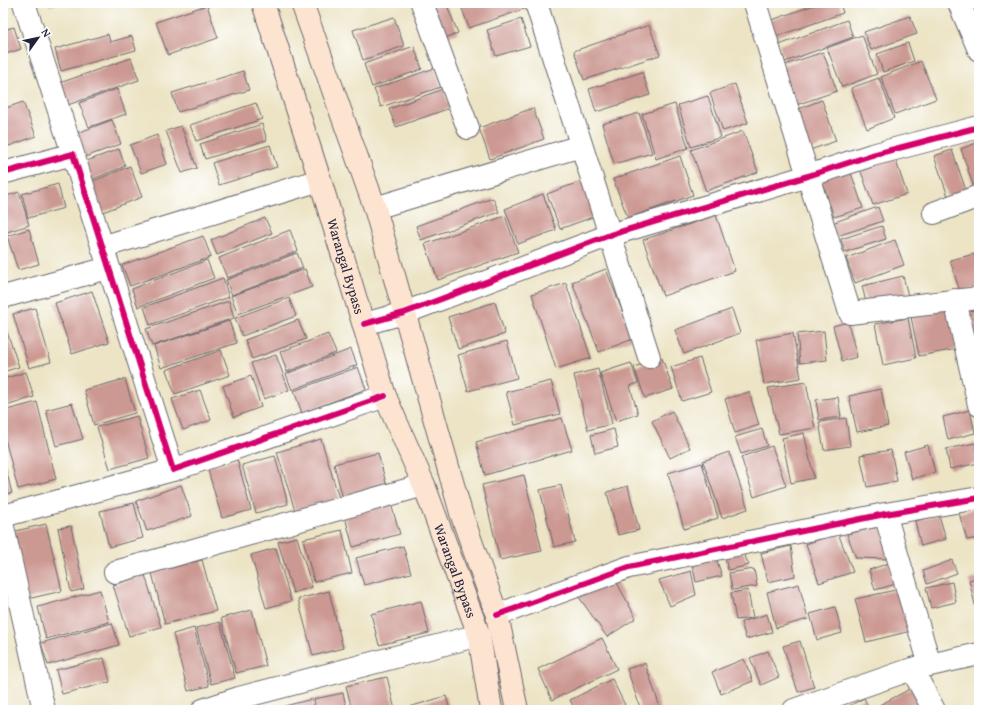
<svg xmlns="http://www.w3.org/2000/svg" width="982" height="713" font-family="'Gentium Book Plus',serif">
<rect width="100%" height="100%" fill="#fff"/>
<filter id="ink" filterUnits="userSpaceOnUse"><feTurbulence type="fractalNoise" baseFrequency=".025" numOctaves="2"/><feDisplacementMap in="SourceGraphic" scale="8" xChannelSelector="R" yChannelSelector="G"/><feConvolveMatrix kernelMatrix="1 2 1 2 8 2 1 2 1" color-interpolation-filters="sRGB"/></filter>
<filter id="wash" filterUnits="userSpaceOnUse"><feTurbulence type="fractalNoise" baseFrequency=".012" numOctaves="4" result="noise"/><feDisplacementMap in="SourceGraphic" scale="16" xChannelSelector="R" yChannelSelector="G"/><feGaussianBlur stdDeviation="0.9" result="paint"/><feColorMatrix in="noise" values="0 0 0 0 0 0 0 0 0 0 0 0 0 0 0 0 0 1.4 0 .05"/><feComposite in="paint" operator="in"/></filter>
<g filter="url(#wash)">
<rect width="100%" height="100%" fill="#ece4c5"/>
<g id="blocks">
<path fill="#cc9892" d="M 49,3 L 59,3 L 50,6 Z
M 443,3 L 446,3 L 458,33 L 439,40 L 427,9 Z
M 460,3 L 526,3 L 527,8 L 469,28 Z
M 820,3 L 840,3 L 843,13 L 775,37 L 769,21 Z
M 207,5 L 218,38 L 168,55 L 156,22 Z
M 910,16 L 917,34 L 871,50 L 864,32 Z
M 394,17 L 404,46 L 363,60 L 353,30 Z
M 521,19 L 530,46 L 496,56 L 487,30 Z
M 847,20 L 853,37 L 785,62 L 779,45 Z
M 649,25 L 660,55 L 584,80 L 574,51 Z
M 14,27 L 21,49 L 3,55 L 3,30 Z
M 108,34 L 110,42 L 132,36 L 136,50 L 61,71 L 55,49 Z
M 862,35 L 877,74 L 842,87 L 827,48 Z
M 908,43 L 914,61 L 883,72 L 877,54 Z
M 414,46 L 422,69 L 372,87 L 364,64 Z
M 823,52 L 837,91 L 796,105 L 782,66 Z
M 131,58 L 139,80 L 62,107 L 54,85 Z
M 921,61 L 936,99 L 895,114 L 881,77 Z
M 435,68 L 441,87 L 381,107 L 374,89 Z
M 243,71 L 249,90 L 178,112 L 172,93 Z
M 642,72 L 650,95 L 596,112 L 589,89 Z
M 879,78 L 894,118 L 867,129 L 851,88 Z
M 735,84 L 748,123 L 723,131 L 710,93 Z
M 117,89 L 126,114 L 89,127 L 79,103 Z
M 443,89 L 450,108 L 396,127 L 389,109 Z
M 708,96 L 721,137 L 691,147 L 678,105 Z
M 822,100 L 836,141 L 807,151 L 793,111 Z
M 23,102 L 36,136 L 9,146 L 3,130 L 3,109 Z
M 256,103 L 262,119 L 196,141 L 190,125 Z
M 675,104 L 688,148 L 656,159 L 642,114 Z
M 533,108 L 544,139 L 490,159 L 479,128 Z
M 639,113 L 652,153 L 614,164 L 602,124 Z
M 112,120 L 121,144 L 85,157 L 77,133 Z
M 262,124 L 267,140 L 205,159 L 200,144 Z
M 181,126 L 197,168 L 182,173 L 166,131 Z
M 743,131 L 758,172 L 706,191 L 691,150 Z
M 157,135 L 167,164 L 141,173 L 130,145 Z
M 979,142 L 979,183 L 973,185 L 961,149 Z
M 270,145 L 277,167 L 219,185 L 212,163 Z
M 119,149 L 125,166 L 91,180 L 84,162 Z
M 952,150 L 967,193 L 949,199 L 934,156 Z
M 680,156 L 693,195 L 628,218 L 613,179 Z
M 895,158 L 907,194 L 873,205 L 860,169 Z
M 130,166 L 142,197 L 103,212 L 91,182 Z
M 850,170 L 863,208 L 834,217 L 822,179 Z
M 584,180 L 598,215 L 560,229 L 547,194 Z
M 58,184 L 64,208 L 28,218 L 22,194 Z
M 19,192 L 29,225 L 4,233 L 3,197 Z
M 543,194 L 556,230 L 518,244 L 505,209 Z
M 493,198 L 499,212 L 421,240 L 416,226 Z
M 878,207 L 883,221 L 834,237 L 829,224 Z
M 716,215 L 735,271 L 663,296 L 643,240 Z
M 505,216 L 518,252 L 438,280 L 425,244 Z
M 265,218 L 272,233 L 217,255 L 211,240 Z
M 882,226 L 886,239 L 845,252 L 841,239 Z
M 29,229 L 39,264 L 18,270 L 7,236 Z
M 290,230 L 298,251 L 227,278 L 219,258 Z
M 203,236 L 211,257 L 130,286 L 122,265 Z
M 895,240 L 904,265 L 855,283 L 846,258 Z
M 297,253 L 303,268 L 232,295 L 226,280 Z
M 979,253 L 979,287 L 960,292 L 950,260 Z
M 207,260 L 214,278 L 138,307 L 132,289 Z
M 305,269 L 312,287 L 238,314 L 231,296 Z
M 606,269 L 633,339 L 599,352 L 572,282 Z
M 903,276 L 908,296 L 867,306 L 862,286 Z
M 223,278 L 229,297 L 150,325 L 144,307 Z
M 566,283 L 591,358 L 556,369 L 532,294 Z
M 92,291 L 109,342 L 72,354 L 55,303 Z
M 289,298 L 296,316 L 242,336 L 235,318 Z
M 229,301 L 234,318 L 152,346 L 146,329 Z
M 495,302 L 505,334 L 458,349 L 448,317 Z
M 948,305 L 957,349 L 919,356 L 910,312 Z
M 35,308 L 51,362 L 29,368 L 13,314 Z
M 979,308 L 979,363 L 962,311 Z
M 732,309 L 740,333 L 684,354 L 675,330 Z
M 908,318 L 916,358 L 883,365 L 875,324 Z
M 3,320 L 19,367 L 3,372 Z
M 298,320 L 306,339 L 252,359 L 245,340 Z
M 229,321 L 237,343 L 161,368 L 154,346 Z
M 848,322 L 857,357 L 842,361 L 833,326 Z
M 824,331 L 827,360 L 800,363 L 797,334 Z
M 793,333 L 801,378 L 764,384 L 756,340 Z
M 328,334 L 336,353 L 287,372 L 280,352 Z
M 507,341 L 517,378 L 468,391 L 458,355 Z
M 351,349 L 357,365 L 292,390 L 286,374 Z
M 221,350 L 230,375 L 175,394 L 166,370 Z
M 276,355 L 289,390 L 264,399 L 251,363 Z
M 662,358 L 673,389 L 645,398 L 634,367 Z
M 700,358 L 711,392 L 682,401 L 671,367 Z
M 631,363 L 638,383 L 630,386 L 638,414 L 616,421 L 600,373 Z
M 358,367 L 366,389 L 302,413 L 294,391 Z
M 598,369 L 612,424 L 588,430 L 574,375 Z
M 26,372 L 34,397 L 3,407 L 3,379 Z
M 251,376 L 261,407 L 234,417 L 223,386 Z
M 125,379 L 135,413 L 94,425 L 84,390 Z
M 551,381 L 560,414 L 515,425 L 506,392 Z
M 806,382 L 815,428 L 779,434 L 768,388 Z
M 881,389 L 888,426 L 857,432 L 849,396 Z
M 200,390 L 211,420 L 183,430 L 172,399 Z
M 749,392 L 759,425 L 735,433 L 725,399 Z
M 838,397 L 841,417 L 819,420 L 816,400 Z
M 37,402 L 56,479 L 18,489 L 3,431 L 3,411 Z
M 72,403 L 83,439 L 56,446 L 46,410 Z
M 970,410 L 975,433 L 948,440 L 943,417 Z
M 672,411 L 690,448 L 670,458 L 652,421 Z
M 137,416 L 149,458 L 110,469 L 97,427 Z
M 562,418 L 572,450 L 485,475 L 476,442 Z
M 846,418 L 850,446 L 824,450 L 819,422 Z
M 614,429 L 618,447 L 595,453 L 591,435 Z
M 762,429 L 767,446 L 741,454 L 735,437 Z
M 804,433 L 814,478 L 791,483 L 782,438 Z
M 321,439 L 339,498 L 295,511 L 277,452 Z
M 975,443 L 979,463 L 950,469 L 946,449 Z
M 928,445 L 935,472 L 912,479 L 904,452 Z
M 772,446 L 786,486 L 754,497 L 741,457 Z
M 891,450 L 897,481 L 867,487 L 860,455 Z
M 729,452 L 748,509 L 722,518 L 703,461 Z
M 378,453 L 387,487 L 343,499 L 334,464 Z
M 275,456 L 288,504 L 256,513 L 242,465 Z
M 3,458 L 12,493 L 3,495 Z
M 237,459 L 251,510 L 222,518 L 207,467 Z
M 702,463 L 718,518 L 684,529 L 668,473 Z
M 524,475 L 542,551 L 500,560 L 482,485 Z
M 181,485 L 192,516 L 147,531 L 136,501 Z
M 561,485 L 575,542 L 554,547 L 540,490 Z
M 628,486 L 639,530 L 618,535 L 607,492 Z
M 134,503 L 143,538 L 109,547 L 100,511 Z
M 391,504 L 400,534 L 353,547 L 345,517 Z
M 979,508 L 979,538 L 967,540 L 959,513 Z
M 939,515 L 946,539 L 921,546 L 915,521 Z
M 46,524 L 62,591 L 27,599 L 11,532 Z
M 71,526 L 84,589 L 71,592 L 58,528 Z
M 882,526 L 890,559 L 856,558 L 847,534 Z
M 342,530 L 352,573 L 314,582 L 303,539 Z
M 838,533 L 853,572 L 819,583 L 806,544 Z
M 297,537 L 312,587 L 293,593 L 278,542 Z
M 403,546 L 411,573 L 364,585 L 356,558 Z
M 791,546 L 795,576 L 768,582 L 761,553 Z
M 276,548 L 291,601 L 266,608 L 251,555 Z
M 743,552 L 749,565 L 728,570 L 724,555 Z
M 716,558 L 722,576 L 696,582 L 692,563 Z
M 202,560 L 216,611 L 165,624 L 152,573 Z
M 952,560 L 957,573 L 927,584 L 923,571 Z
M 889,563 L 896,584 L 875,590 L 869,570 Z
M 754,569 L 757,586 L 732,590 L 729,573 Z
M 691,571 L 696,595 L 670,606 L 659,580 Z
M 145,575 L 161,627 L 129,636 L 113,585 Z
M 979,577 L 979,617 L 978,617 L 969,580 Z
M 616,581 L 636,618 L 607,637 L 579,597 Z
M 952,582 L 956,602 L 931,608 L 926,588 Z
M 799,584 L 808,619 L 776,628 L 767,592 Z
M 900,589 L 911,631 L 866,642 L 855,599 Z
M 100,590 L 109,622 L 46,639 L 38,607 Z
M 748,590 L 753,618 L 736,620 L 731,593 Z
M 329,591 L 343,648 L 313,656 L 298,599 Z
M 421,601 L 429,633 L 379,645 L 371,614 Z
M 835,607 L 842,633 L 817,640 L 810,614 Z
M 252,610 L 266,666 L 236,673 L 221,618 Z
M 767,614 L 772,632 L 746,639 L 741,622 Z
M 220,622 L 235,678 L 211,684 L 196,628 Z
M 112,623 L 119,645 L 48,665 L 41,643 Z
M 194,628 L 209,686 L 188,691 L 173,634 Z
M 602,638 L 617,669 L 552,700 L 538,669 Z
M 800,641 L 814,687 L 798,692 L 783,646 Z
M 768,651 L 779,677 L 761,685 L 750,658 Z
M 104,658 L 110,682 L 62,694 L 56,670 Z
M 744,659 L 753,681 L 721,694 L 712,672 Z
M 645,663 L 661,710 L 641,710 L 627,669 Z
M 387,677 L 395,710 L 352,710 L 346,686 Z
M 612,679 L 625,705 L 615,710 L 575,710 L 570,700 Z
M 912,688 L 924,710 L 876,710 L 874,708 Z
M 343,693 L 347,710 L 316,710 L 314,699 Z
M 446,696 L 450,710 L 399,710 Z
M 864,698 L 870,710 L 842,710 Z
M 312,699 L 314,710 L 281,710 L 281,707 Z"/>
</g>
</g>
<g filter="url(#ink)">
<use href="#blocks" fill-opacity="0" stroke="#69666b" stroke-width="1"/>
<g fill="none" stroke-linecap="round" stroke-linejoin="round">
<g stroke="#69666b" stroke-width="24">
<path id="minor" d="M 24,3 L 73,154
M 422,3 L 468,128
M 536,3 L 649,357
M 755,3 L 850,313 L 979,298
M 959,3 L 979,50
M 3,173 L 73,154 L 173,470 L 385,396
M 375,208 L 581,146
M 934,213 L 979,196
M 102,247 L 320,180
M 3,297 L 108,268
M 955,300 L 979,405
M 364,324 L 404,313 L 610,235 L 808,176 L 872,155 L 979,127
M 885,514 L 930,665
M 3,516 L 173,470
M 3,527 L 44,710
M 115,572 L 424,485
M 497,615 L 629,567 L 885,514 L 979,498
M 912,669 L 934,710
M 203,710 L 239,698 L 479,635
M 794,710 L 912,669 L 979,654"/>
</g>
<g stroke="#69666b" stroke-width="24">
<g id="secondary">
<path id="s1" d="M 263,3 L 320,180 L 385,396 L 424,485 L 479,635 L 491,710"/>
<path d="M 302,3 L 375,208 L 461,513 L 497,615 L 517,710"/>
</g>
</g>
<use href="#minor" stroke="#fff" stroke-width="22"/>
<use href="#secondary" stroke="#fde4d1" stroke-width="22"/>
<g stroke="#fff" stroke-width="8">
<path id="cycleway" d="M 3,173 L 73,154 L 173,470 L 385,396
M 364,324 L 404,313 L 610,235 L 808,176 L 872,155 L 979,127
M 497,615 L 629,567 L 885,514 L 979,498"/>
</g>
<use href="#cycleway" stroke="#d6006c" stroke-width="6"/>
</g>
</g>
<g text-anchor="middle" stroke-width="3.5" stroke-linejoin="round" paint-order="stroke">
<g font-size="14" fill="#22223b" stroke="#fff">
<text dy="5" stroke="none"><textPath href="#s1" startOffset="276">Warangal Bypass</textPath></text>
<text dy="5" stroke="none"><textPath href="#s1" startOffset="600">Warangal Bypass</textPath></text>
</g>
</g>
<rect width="982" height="713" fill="none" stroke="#fff" stroke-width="16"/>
<g transform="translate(38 38) rotate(57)" stroke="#ffffff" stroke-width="3" paint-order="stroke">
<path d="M0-3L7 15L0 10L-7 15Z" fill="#22223b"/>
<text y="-6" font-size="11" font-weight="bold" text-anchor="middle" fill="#22223b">N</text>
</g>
</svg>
